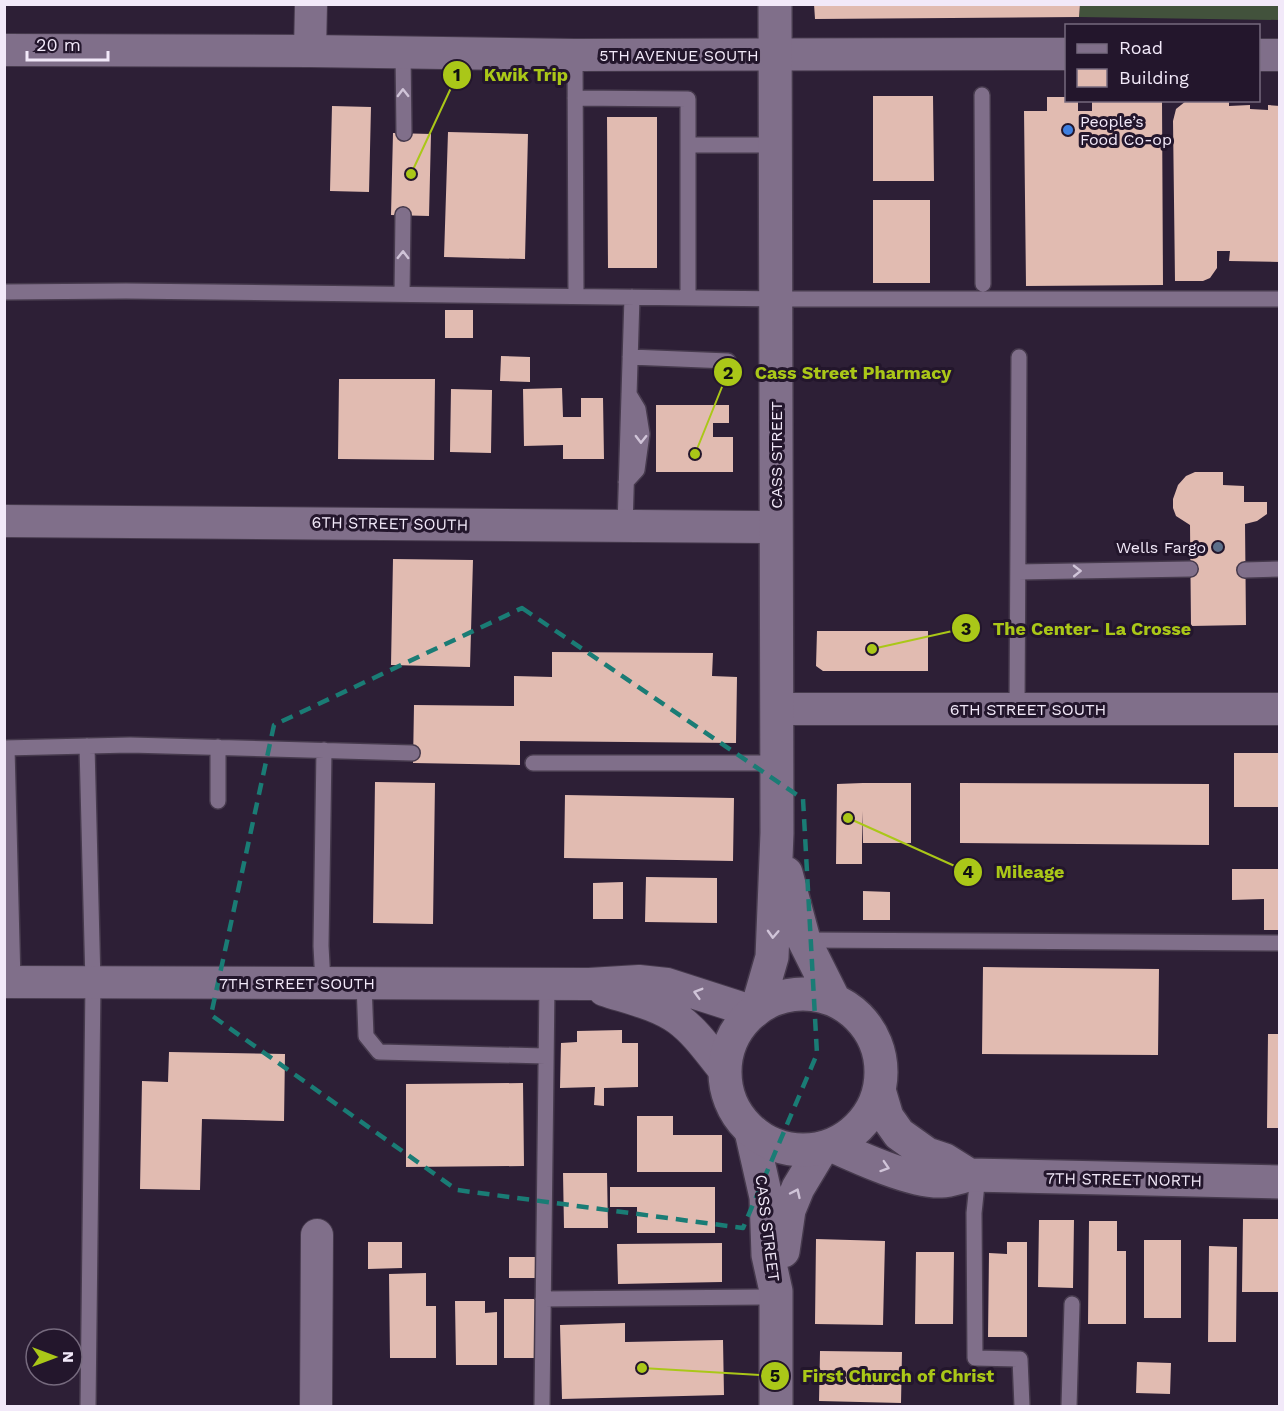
<svg xmlns="http://www.w3.org/2000/svg" width="1284" height="1411" font-family="'Work Sans',sans-serif">
<rect width="100%" height="100%" fill="#2d1f36"/>
<path fill="#42523c" d="M 1080,5 L 1279,5 L 1279,20 L 1079,17 Z"/>
<path fill="#e1bbb1" d="M 814,4 L 1080,4 L 1079,17 L 815,19 Z
M 873,96 L 933,96 L 934,181 L 873,181 Z
M 1047,97 L 1066,97 L 1066,100 L 1078,100 L 1078,111 L 1092,111 L 1092,100 L 1162,100 L 1163,285 L 1026,286 L 1024,111 L 1047,111 Z
M 1196,100 L 1229,100 L 1229,106 L 1250,105 L 1250,109 L 1268,110 L 1268,105 L 1280,106 L 1280,262 L 1229,261 L 1230,251 L 1217,251 L 1217,268 L 1210,278 L 1203,281 L 1175,281 L 1173,121 L 1176,109 L 1186,101 Z
M 332,106 L 371,107 L 369,192 L 330,191 Z
M 607,117 L 657,117 L 657,268 L 608,268 Z
M 448,132 L 528,134 L 525,259 L 444,257 Z
M 393,133 L 431,134 L 429,216 L 391,215 Z
M 873,200 L 930,200 L 930,283 L 873,283 Z
M 445,310 L 473,310 L 473,338 L 445,338 Z
M 501,356 L 530,357 L 530,382 L 500,381 Z
M 339,379 L 435,379 L 434,460 L 338,459 Z
M 562,388 L 563,417 L 581,417 L 581,398 L 603,398 L 604,459 L 563,459 L 563,445 L 524,446 L 523,389 Z
M 451,389 L 492,390 L 491,453 L 450,452 Z
M 656,405 L 729,405 L 729,423 L 713,423 L 713,437 L 733,437 L 733,472 L 656,472 Z
M 1195,472 L 1223,472 L 1223,485 L 1244,486 L 1244,502 L 1267,502 L 1267,514 L 1257,521 L 1245,524 L 1246,625 L 1191,626 L 1190,525 L 1176,516 L 1173,508 L 1173,499 L 1178,485 L 1186,476 Z
M 393,559 L 473,560 L 470,667 L 391,665 Z
M 817,631 L 928,631 L 928,671 L 823,671 L 816,666 Z
M 552,652 L 713,653 L 712,676 L 737,677 L 736,743 L 520,741 L 520,765 L 413,763 L 414,705 L 514,706 L 514,676 L 552,677 Z
M 1234,753 L 1280,753 L 1280,807 L 1234,807 Z
M 375,782 L 435,783 L 433,924 L 373,923 Z
M 863,783 L 911,783 L 911,843 L 863,843 L 862,811 L 862,864 L 836,864 L 837,784 Z
M 960,783 L 1209,784 L 1209,845 L 960,843 Z
M 565,795 L 734,798 L 733,861 L 564,858 Z
M 1232,869 L 1280,869 L 1280,930 L 1264,930 L 1264,899 L 1232,900 Z
M 646,877 L 717,878 L 717,923 L 645,922 Z
M 623,882 L 623,919 L 593,919 L 593,883 Z
M 863,891 L 890,892 L 890,920 L 863,920 Z
M 983,967 L 1159,969 L 1158,1055 L 982,1054 Z
M 622,1030 L 622,1043 L 638,1043 L 638,1087 L 604,1088 L 604,1106 L 594,1105 L 595,1087 L 560,1088 L 561,1043 L 577,1042 L 577,1031 Z
M 1268,1034 L 1280,1034 L 1280,1128 L 1267,1128 Z
M 169,1052 L 285,1054 L 284,1121 L 202,1119 L 200,1190 L 140,1189 L 142,1081 L 168,1082 Z
M 523,1083 L 524,1166 L 406,1167 L 406,1084 Z
M 637,1116 L 673,1116 L 673,1135 L 722,1135 L 722,1172 L 637,1172 Z
M 563,1173 L 607,1173 L 608,1228 L 564,1228 Z
M 610,1187 L 715,1187 L 715,1233 L 637,1233 L 637,1207 L 610,1207 Z
M 1243,1219 L 1280,1219 L 1280,1292 L 1242,1292 Z
M 1039,1220 L 1074,1220 L 1073,1288 L 1038,1287 Z
M 1089,1221 L 1117,1221 L 1117,1251 L 1126,1251 L 1126,1324 L 1088,1324 Z
M 816,1239 L 885,1241 L 883,1325 L 815,1324 Z
M 1144,1240 L 1181,1240 L 1181,1318 L 1144,1318 Z
M 368,1242 L 402,1242 L 402,1268 L 368,1269 Z
M 1007,1242 L 1027,1242 L 1027,1337 L 988,1337 L 989,1253 L 1007,1254 Z
M 722,1243 L 722,1282 L 618,1284 L 617,1244 Z
M 1209,1246 L 1237,1247 L 1236,1342 L 1208,1342 Z
M 916,1252 L 954,1252 L 953,1324 L 915,1324 Z
M 509,1257 L 537,1257 L 537,1278 L 509,1278 Z
M 426,1273 L 426,1306 L 436,1306 L 436,1358 L 390,1358 L 389,1274 Z
M 504,1299 L 537,1299 L 537,1358 L 504,1358 Z
M 455,1301 L 485,1301 L 485,1313 L 497,1312 L 497,1365 L 456,1365 Z
M 625,1323 L 625,1342 L 723,1340 L 724,1395 L 562,1399 L 560,1325 Z
M 820,1351 L 902,1352 L 901,1403 L 819,1401 Z
M 1137,1362 L 1171,1363 L 1170,1394 L 1136,1393 Z"/>
<g fill="none" stroke-linecap="round" stroke-linejoin="round">
<g stroke="#463a4d" stroke-width="18">
<path id="service" d="M 403,53 L 404,133
M 575,55 L 576,296
M 982,95 L 983,284
M 575,98 L 688,99 L 688,298
M 688,145 L 776,145
M 4,292 L 126,291 L 776,299 L 1280,299
M 402,294 L 403,215
M 630,357 L 728,361
M 626,482 L 637,470 L 642,434 L 638,409 L 629,394
M 625,526 L 632,297
M 1245,570 L 1280,569
M 1018,572 L 1190,569
M 1017,709 L 1019,357
M 87,746 L 93,983 L 88,1406
M 218,747 L 218,801
M 4,748 L 130,745 L 412,753
M 7,748 L 13,982
M 533,763 L 777,763
M 804,940 L 1280,943
M 323,983 L 321,946 L 324,750
M 364,984 L 366,1036 L 379,1052 L 545,1056
M 978,1175 L 974,1213 L 975,1358 L 1020,1359 L 1022,1406
M 543,1299 L 776,1297
M 542,1406 L 547,984
M 1069,1406 L 1072,1304"/>
</g>
<g stroke="#463a4d" stroke-width="34">
<path id="minor" d="M 4,50 L 310,51 L 575,55 L 1066,54
M 310,51 L 311,4
M 1258,55 L 1280,55
M 4,521 L 776,527
M 777,709 L 1280,709
M 4,982 L 589,984 L 639,981 L 667,984 L 754,1012
M 604,990 C 628,998 657,1004 678,1019 C 697,1033 710,1053 725,1071
M 316,1406 L 317,1235"/>
</g>
<g stroke="#463a4d" stroke-width="36">
<path id="tertiary" d="M 751,1131 L 766,1197 L 768,1255 L 776,1291 L 776,1406
M 783,1251 L 789,1210 L 798,1188 L 822,1148"/>
</g>
<g stroke="#463a4d" stroke-width="36">
<path id="secondary" d="M 786,873 L 804,940 L 834,1000
M725 1072a78 78 0 1 1 156 0a78 78 0 1 1-156 0Z
M 757,1009 L 772,957 L 777,833 L 775,4
M 879,1090 L 887,1117 L 899,1134 L 927,1154 L 945,1160 L 969,1175
M 831,1145 C 857,1157 914,1183 942,1181 C 950,1181 960,1177 969,1175 L 1280,1182"/>
</g>
<use href="#service" stroke="#806f8a" stroke-width="15"/>
<use href="#minor" stroke="#806f8a" stroke-width="32"/>
<use href="#tertiary" stroke="#806f8a" stroke-width="33"/>
<use href="#secondary" stroke="#806f8a" stroke-width="33"/>
</g>
<defs><path id="oneway-chevron" d="M-2-3.5L2.5 0L-2 3.5" fill="none" stroke-width="1.6" stroke-linecap="round" stroke-linejoin="round" transform="scale(1.5)"/></defs>
<g stroke="#d0c4d8">
<use href="#oneway-chevron" transform="translate(403 93) rotate(-91)"/>
<use href="#oneway-chevron" transform="translate(403 255) rotate(-89)"/>
<use href="#oneway-chevron" transform="translate(641 439) rotate(91)"/>
<use href="#oneway-chevron" transform="translate(1077 571) rotate(-1)"/>
<use href="#oneway-chevron" transform="translate(773 934) rotate(93)"/>
<use href="#oneway-chevron" transform="translate(698 993) rotate(-164)"/>
<use href="#oneway-chevron" transform="translate(885 1167) rotate(18)"/>
<use href="#oneway-chevron" transform="translate(796 1193) rotate(-65)"/>
</g>
<path fill="none" stroke="#1a7c75" stroke-width="4.5" stroke-dasharray="12 8" stroke-linejoin="round" d="M 522,608 L 803,799 L 817,1054 L 743,1228 L 457,1190 L 211,1015 L 274,725 Z"/>
<circle fill="#3f7fe0" stroke="#23162c" stroke-width="2" cx="1068" cy="130" r="6"/>
<circle fill="#5c6f8a" stroke="#23162c" stroke-width="2" cx="1218" cy="547" r="6"/>
<g text-anchor="middle" stroke-width="6" stroke-linejoin="round" paint-order="stroke">
<g font-size="16" fill="#f2e9f9" stroke="#23162c">
<text x="679" y="61">5TH AVENUE SOUTH</text>
<text transform="translate(776 455) rotate(-90)" y="6">CASS STREET</text>
<text transform="translate(390 523) rotate(1)" y="6">6TH STREET SOUTH</text>
<text x="1028" y="715">6TH STREET SOUTH</text>
<text x="297" y="989">7TH STREET SOUTH</text>
<text transform="translate(1124 1179) rotate(1)" y="6">7TH STREET NORTH</text>
<text transform="translate(768 1228) rotate(83)" y="6">CASS STREET</text>
</g>
<g font-size="16" fill="#f2e9f9" stroke="#23162c" text-anchor="start">
<text x="1080" y="127">People’s<tspan x="1080" dy="18">Food Co-op</tspan></text>
<text x="1206" y="553" text-anchor="end">Wells Fargo</text>
</g>
</g>
<path fill="none" stroke="#aac718" stroke-width="2" d="M411 174L457 75M695 454L728 372M872 649L966 628M848 818L968 872M642 1368L775 1376"/>
<g fill="#aac718" stroke="#23162c" stroke-width="2">
<circle cx="411" cy="174" r="6"/>
<circle cx="695" cy="454" r="6"/>
<circle cx="872" cy="649" r="6"/>
<circle cx="848" cy="818" r="6"/>
<circle cx="642" cy="1368" r="6"/>
<circle cx="457" cy="75" r="15"/>
<circle cx="728" cy="372" r="15"/>
<circle cx="966" cy="628" r="15"/>
<circle cx="968" cy="872" r="15"/>
<circle cx="775" cy="1376" r="15"/>
</g>
<g font-size="18" text-anchor="middle" font-weight="bold" fill="#111">
<text x="457" y="81">1</text>
<text x="728" y="379">2</text>
<text x="966" y="635">3</text>
<text x="968" y="878">4</text>
<text x="775" y="1382">5</text>
</g>
<g font-size="18" text-anchor="middle" font-weight="bold" fill="#aac718" stroke="#23162c" stroke-width="6" stroke-linejoin="round" paint-order="stroke">
<text x="526" y="81">Kwik Trip</text>
<text x="853" y="379">Cass Street Pharmacy</text>
<text x="1092" y="635">The Center- La Crosse</text>
<text x="1030" y="878">Mileage</text>
<text x="898" y="1382">First Church of Christ</text>
</g>
<rect width="1284" height="1411" fill="none" stroke="#f2e9f9" stroke-width="12"/>
<rect x="1065" y="24" width="195" height="78" fill="#23162c" stroke="#766a7e" stroke-width="1.5"/>
<rect x="1077" y="44" width="30" height="9" fill="#806f8a" stroke="#766a7e" stroke-width="1.5"/>
<text x="1119" y="54" font-size="18" fill="#f2e9f9">Road</text>
<rect x="1077" y="69" width="30" height="18" fill="#e1bbb1" stroke="#766a7e" stroke-width="1.5"/>
<text x="1119" y="84" font-size="18" fill="#f2e9f9">Building</text>
<g transform="translate(54 1357) rotate(90)"><circle r="28" fill="#23162c" stroke="#766a7e" stroke-width="1.5"/>
<path d="M0-4.5L10 22L0 15L-10 22Z" fill="#aac718"/>
<text y="-9" font-size="16" font-weight="bold" text-anchor="middle" fill="#f2e9f9">N</text>
</g>
<path d="M27 51v9h81v-9" fill="none" stroke="#f2e9f9" stroke-width="3"/>
<text x="36" y="51" font-size="18" fill="#f2e9f9" stroke="#23162c" stroke-width="4.5" paint-order="stroke">20 m</text>
</svg>
